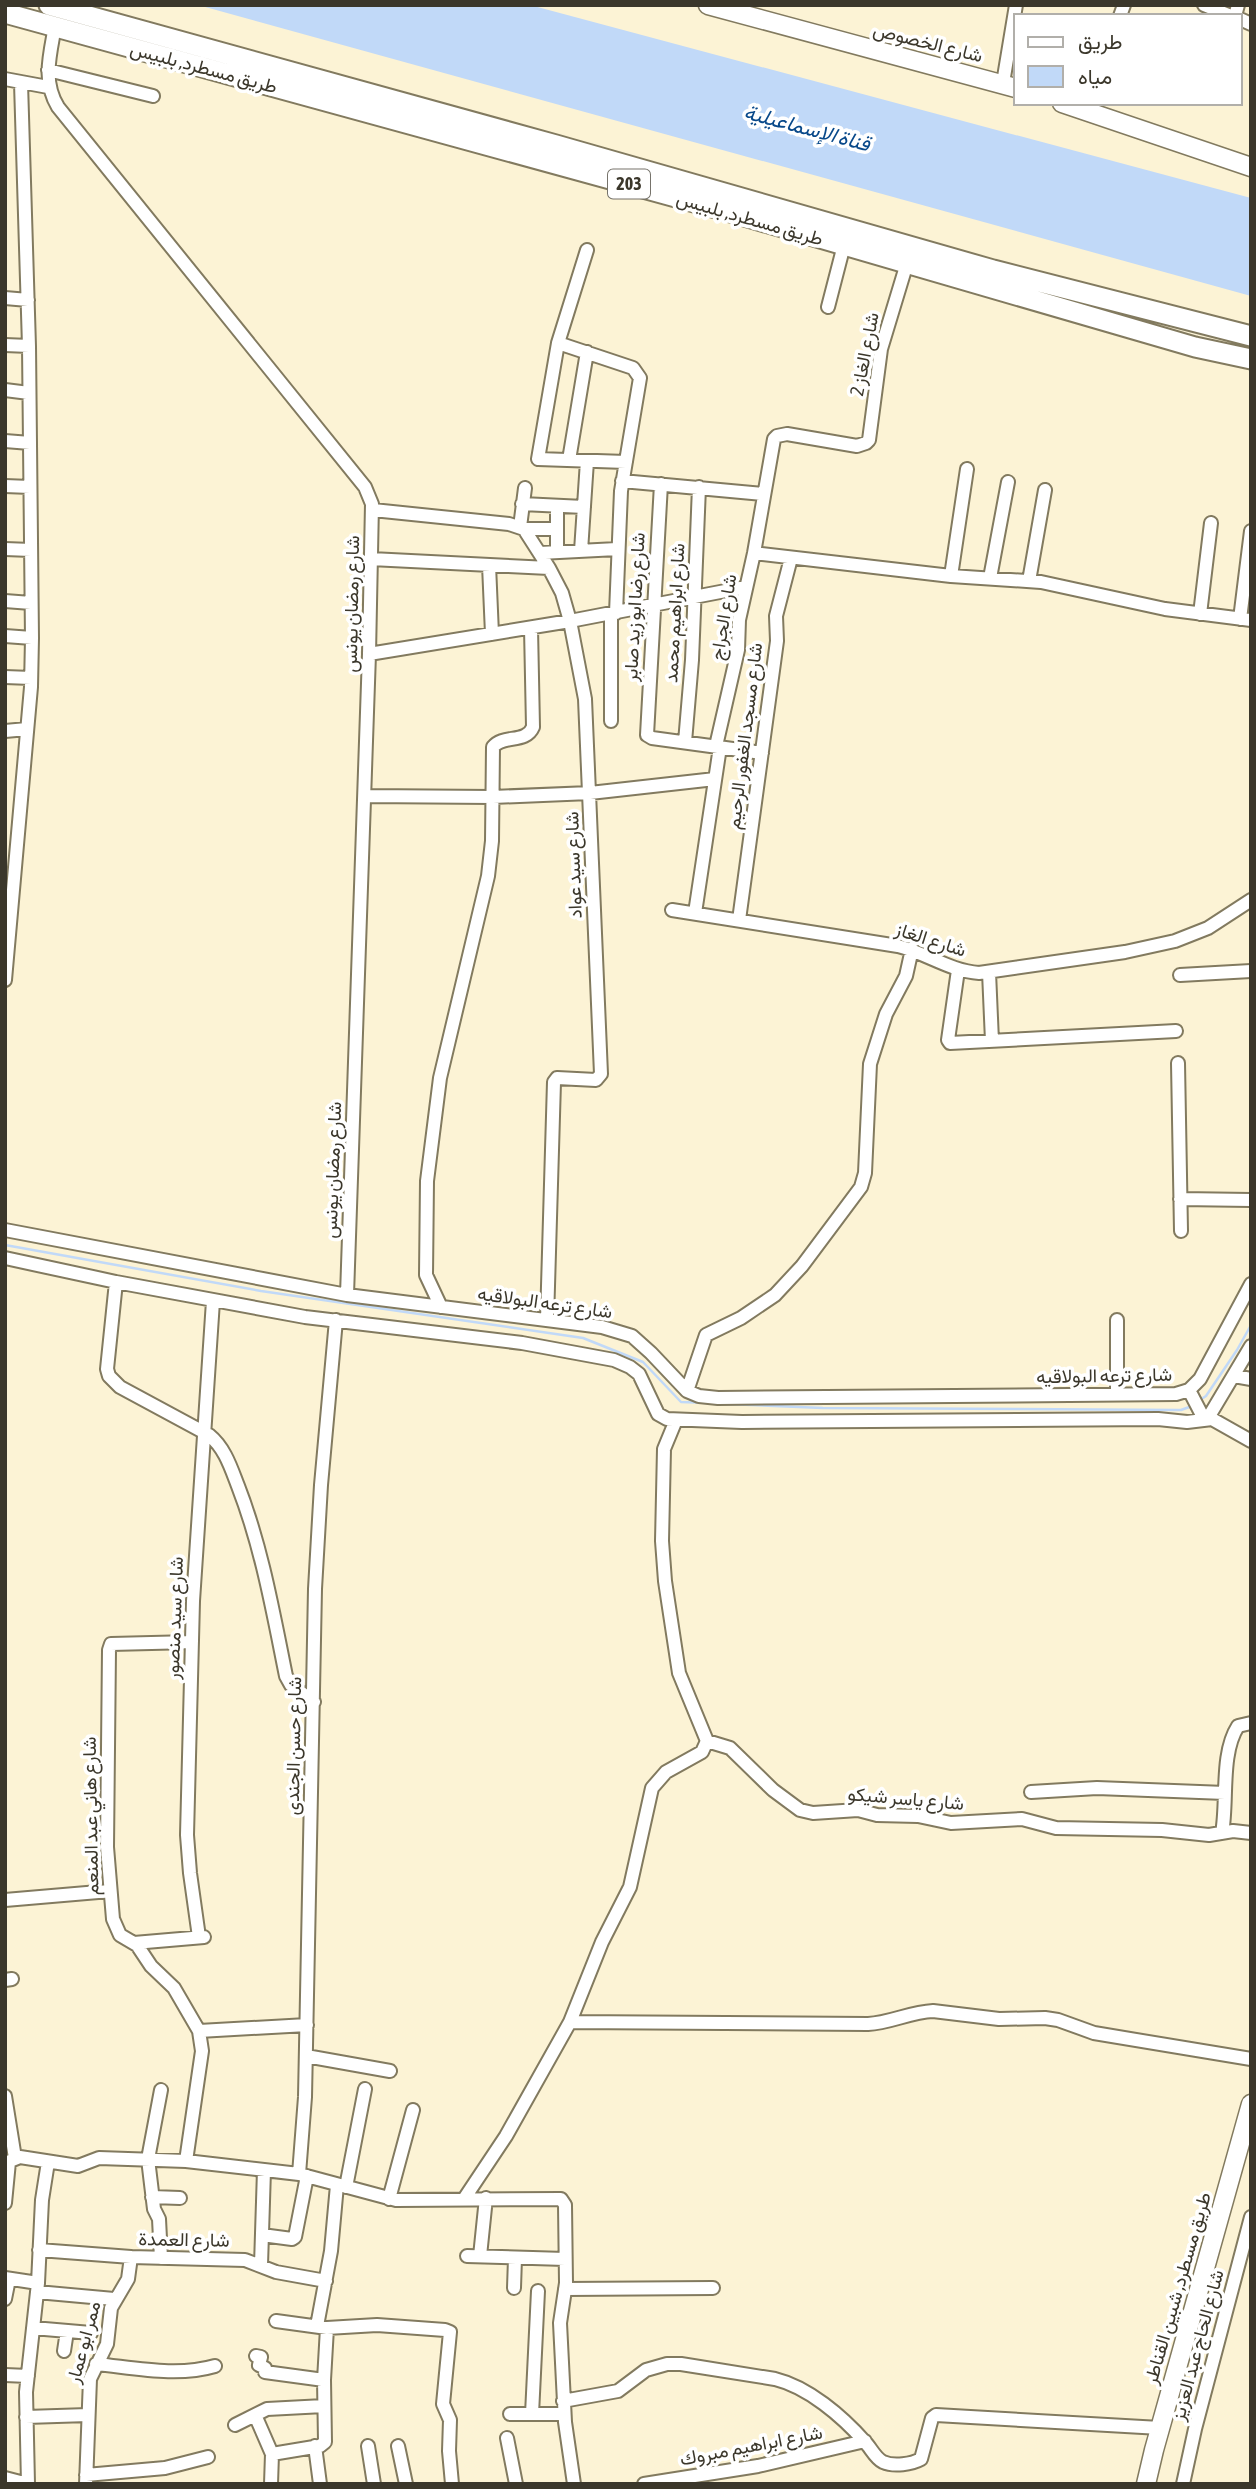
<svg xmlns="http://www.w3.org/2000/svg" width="1256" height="2489" font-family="'Asap Condensed',Vazirmatn,sans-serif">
<rect width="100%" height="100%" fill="#fcf3d5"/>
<path fill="#c1d9f8" d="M 198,5 L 530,5 L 1251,198 L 1251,296 Z"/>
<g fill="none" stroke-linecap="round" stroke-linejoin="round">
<path stroke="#c1d9f8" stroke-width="2.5" d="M 5,1245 L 261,1291 L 583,1338 L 643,1362 L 681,1402 L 710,1403
M 1200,1400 L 1206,1396 L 1237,1350 L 1251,1325
M 727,1404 L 823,1408 L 1181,1410 L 1192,1406"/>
<g stroke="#827a5f" stroke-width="16">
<path id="minor" d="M 1204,5 L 1231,16
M 1120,16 L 1124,5
M 1235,16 L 1238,5
M 1240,19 L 1251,24
M 55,26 C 50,55 42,81 58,107 L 365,487 L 372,504 L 369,654 L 347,1295
M 48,70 L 153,96
M 5,79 L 48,87
M 1003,83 L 1016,5
M 587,250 L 558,343 L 538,459 L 626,462
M 5,298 L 28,300
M 828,307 L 844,245
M 558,343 L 633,368 L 640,378 L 621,491 L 616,613
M 5,345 L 29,346
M 5,390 L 29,393
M 5,441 L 30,443
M 569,460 L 587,352
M 622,481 L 763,494
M 661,484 L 647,735 L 652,738 L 762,753
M 5,486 L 30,487
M 522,504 L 584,507
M 373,510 L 509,524 L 524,529 L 549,568 L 562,593 L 570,621 L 585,699 L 601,1074 L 596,1080 L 557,1078 L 554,1082 L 547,1320
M 520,527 L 525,488
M 524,529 L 557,529
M 5,549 L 31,550
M 581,551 L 587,461
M 557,552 L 557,506
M 540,553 L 617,549
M 754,553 L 951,576 L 1041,582 L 1165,609 L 1251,620
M 371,559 L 549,568
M 489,565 L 492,634
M 951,576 L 967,469
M 990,578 L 1008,482
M 1029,581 L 1045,490
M 5,601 L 31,603
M 611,614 L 611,721
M 1200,614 L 1211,523
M 1240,619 L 1251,531
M 5,636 L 32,638
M 369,654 L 570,621 L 746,587
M 5,677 L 31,678
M 5,731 L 27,729
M 685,742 L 692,660 L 699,487
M 716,746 L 738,650 L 739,620 L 754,553 L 774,439 L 777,436 L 787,434 L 857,446 L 866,443 L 869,440 L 881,349 L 907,263
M 365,796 L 493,797 L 590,793 L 715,779
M 672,910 L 898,946 C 926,953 950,971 979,973 L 1125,952 L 1175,941 L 1208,928 L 1251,900
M 695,913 L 720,747
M 739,920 L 777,641 L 776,616 L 791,558
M 958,970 L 948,1040 L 950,1043 L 1176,1031
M 989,972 L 992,1041
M 1180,975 L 1251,971
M 5,980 L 31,687 L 32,638 L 29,346 L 21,83
M 1178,1063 L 1181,1231
M 1180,1199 L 1251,1200
M 5,1230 L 347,1295 L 602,1327 L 632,1336 L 651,1353 L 687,1391 L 699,1396 L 718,1398 L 1176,1394 L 1189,1390 L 1200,1379 L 1251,1284
M 5,1258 L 116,1282 L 305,1317 L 522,1343 L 614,1360 L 630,1367 L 639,1374 L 658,1414 L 667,1419 L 742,1422 L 1158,1419 L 1187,1422 L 1212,1419 L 1251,1441
M 116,1282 L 107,1369 L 109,1376 L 120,1387 L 209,1435 C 225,1448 231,1468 238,1486 C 262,1548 273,1612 286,1676 L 291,1685 L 314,1702
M 441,1307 L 426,1275 L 427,1181 L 440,1078 L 488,876 L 492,841 L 493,747 C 503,734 526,744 533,727 L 531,628
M 1117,1320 L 1117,1395
M 1234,1376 L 1251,1379
M 1189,1390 L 1204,1419
M 687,1391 L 706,1335 L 741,1318 L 775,1295 L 802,1266 L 861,1187 L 865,1173 L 870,1064 L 886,1014 L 906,976 L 912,949
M 1208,1418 L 1251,1346
M 707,1741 L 730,1748 L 773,1790 L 800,1810 L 813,1813 L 858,1810 L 877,1815 L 918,1816 L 951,1823 L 1022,1819 L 1056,1828 L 1162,1830 L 1209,1835 L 1233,1831 L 1251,1833
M 1031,1792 L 1097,1788 L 1225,1793
M 1222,1833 C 1228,1801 1220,1754 1238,1726 L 1251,1723
M 5,1900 L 110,1891
M 199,1937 L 190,1873 L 187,1835 L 193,1601 L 213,1301
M 134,1943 L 204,1937
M 5,1980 L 12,1979
M 570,2022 L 868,2024 C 890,2023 910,2012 933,2011 L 999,2019 L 1045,2018 L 1058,2020 L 1094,2033 L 1251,2059
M 199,2031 L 307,2025
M 306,2056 L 390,2071
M 161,2090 L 148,2159 L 154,2209 L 159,2219 L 161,2258
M 5,2096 L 15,2158
M 186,2161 L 202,2051 L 199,2031 L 174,1988 L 151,1966 L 137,1945 L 120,1935 L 113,1919 L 107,1847 L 109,1650 L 111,1644 L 192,1642
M 5,2163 L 20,2157 L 78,2166 L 99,2158 L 186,2161 L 299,2174 L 396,2200 L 561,2199 L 565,2205 L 566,2283 L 560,2323 L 565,2422 L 574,2484
M 299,2174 L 305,2097 L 315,1589 L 321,1485 L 336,1320
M 346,2187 L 365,2089
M 152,2197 L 180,2198
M 389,2199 L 413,2110
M 464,2199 L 506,2136 L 570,2022 L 602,1942 L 630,1887 L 652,1788 L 666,1772 L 702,1752 L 707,1741 L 679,1673 L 665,1581 L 662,1541 L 664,1449 L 676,1420
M 5,2203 L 9,2162
M 262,2235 L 292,2239 L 295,2237 L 307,2176
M 39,2250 L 131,2257 L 245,2260 L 276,2272 L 326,2281
M 467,2256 L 565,2259
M 480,2256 L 486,2198
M 261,2265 L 264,2170
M 5,2278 L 38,2283
M 514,2288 L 515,2258
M 565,2289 L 713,2288
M 37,2292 L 114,2299
M 5,2299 L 9,2279
M 276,2321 L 327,2328 L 377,2325 L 445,2330 L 450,2332 L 443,2404 L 450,2420 L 449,2451 L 452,2484
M 317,2326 L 331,2251 L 337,2185
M 33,2328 L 91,2333
M 64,2351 L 67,2331
M 256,2356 L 261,2357 L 259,2365 L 265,2368 L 265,2372 L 324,2380
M 96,2364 C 136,2368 177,2377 215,2366
M 5,2375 L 28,2376
M 563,2401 L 618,2391 L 646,2370 L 667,2364 L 681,2364 L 775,2379 C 808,2387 842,2416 865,2442 C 871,2448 875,2458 883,2462 C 894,2467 912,2464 921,2459 L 932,2418 L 936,2415 L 1160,2428
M 510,2414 L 564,2414
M 532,2414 L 538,2291
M 255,2415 L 272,2454
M 26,2417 L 88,2415
M 235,2425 L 267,2409 L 324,2406
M 507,2438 L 516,2484
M 315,2446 L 320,2484
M 368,2446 L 374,2484
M 398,2446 L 406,2484
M 86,2475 L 165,2468 L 208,2457
M 5,2478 L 28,2484
M 28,2484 L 26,2392 L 38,2283 L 42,2200 L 48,2162
M 86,2484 L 90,2379 L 107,2344 L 111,2308 L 128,2279 L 131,2257
M 271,2484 L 272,2454 L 320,2446 L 325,2442 L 324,2380 L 327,2328
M 644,2484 L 758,2466 L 865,2441
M 1183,2484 L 1195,2429 L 1251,2217"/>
</g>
<g stroke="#827a5f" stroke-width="21">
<path id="secondary" d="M 708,5 L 1016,88
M 1062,103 L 1251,167
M 1146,2484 L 1154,2450 L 1251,2104"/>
</g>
<g stroke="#827a5f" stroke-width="23">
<path id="primary" d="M 49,5 L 556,145 L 993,270 L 1251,336
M 5,13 L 734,213 L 1195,347 L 1251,359"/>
</g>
<use href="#minor" stroke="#fff" stroke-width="12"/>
<use href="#secondary" stroke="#fff" stroke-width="18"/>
<use href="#primary" stroke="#fff" stroke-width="19"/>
</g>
<g text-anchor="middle" stroke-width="7" stroke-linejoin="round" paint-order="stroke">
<rect fill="#fff" stroke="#76736b" stroke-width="2" x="608" y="169.5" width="42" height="29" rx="5"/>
<g font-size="18" font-weight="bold" fill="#3b372b">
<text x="629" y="190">203</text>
</g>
<g font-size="19" fill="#3b372b" stroke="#fff">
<text transform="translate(928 42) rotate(14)" y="7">شارع الخصوص</text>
<text transform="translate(204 67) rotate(15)" y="7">طريق مسطرد, بلبيس</text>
<text transform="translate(750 218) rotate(16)" y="7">طريق مسطرد, بلبيس</text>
<text transform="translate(864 354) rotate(-79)" y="7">شارع الغاز 2</text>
<text transform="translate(351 604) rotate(-89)" y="7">شارع رمضان يونس</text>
<text transform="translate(634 607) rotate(-87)" y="7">شارع رضا ابو زيد صابر</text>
<text transform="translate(674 613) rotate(-87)" y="7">شارع ابراهيم محمد</text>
<text transform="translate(723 617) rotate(-81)" y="7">شارع الجراج</text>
<text transform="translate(744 736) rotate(-83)" y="7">شارع مسجد الغفور الرحيم</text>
<text transform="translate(573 865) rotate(-92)" y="7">شارع سيد عواد</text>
<text transform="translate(931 939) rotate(18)" y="7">شارع الغاز</text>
<text transform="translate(332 1170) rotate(-88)" y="7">شارع رمضان يونس</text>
<text transform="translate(545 1302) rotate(8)" y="7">شارع ترعه البولاقيه</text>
<text transform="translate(1104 1375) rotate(-1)" y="7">شارع ترعه البولاقيه</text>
<text transform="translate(174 1618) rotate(-88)" y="7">شارع سيد منصور</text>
<text transform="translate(293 1746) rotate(-89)" y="7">شارع حسن الجندى</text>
<text transform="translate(906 1798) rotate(5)" y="7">شارع ياسر شيكو</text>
<text transform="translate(90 1816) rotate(-91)" y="7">شارع هاني عبد المنعم</text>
<text transform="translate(184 2239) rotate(1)" y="7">شارع العمدة</text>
<text transform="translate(1177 2288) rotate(-74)" y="7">طريق مسطرد, شبين القناطر</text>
<text transform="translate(83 2342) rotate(-75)" y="7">ممر ابو عمار</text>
<text transform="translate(1197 2345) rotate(-75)" y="7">شارع الحاج عبد العزيز</text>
<text transform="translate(751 2445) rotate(-11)" y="7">شارع ابراهيم مبروك</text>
</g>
<g font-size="21" font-style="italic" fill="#09498a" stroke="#fff">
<text transform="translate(807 128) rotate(15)" y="7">قناة الإسماعيلية</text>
</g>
</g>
<rect width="1256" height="2489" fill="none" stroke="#3b372b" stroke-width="14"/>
<rect x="1014" y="14" width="228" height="91" fill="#ffffff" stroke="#b1afaa" stroke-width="2"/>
<rect x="1028" y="37" width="35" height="10" fill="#ffffff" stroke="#b1afaa" stroke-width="2"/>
<text x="1078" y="49" font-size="21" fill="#3b372b">طريق</text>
<rect x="1028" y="66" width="35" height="21" fill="#c1d9f8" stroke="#b1afaa" stroke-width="2"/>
<text x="1078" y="84" font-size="21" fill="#3b372b">مياه</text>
</svg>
